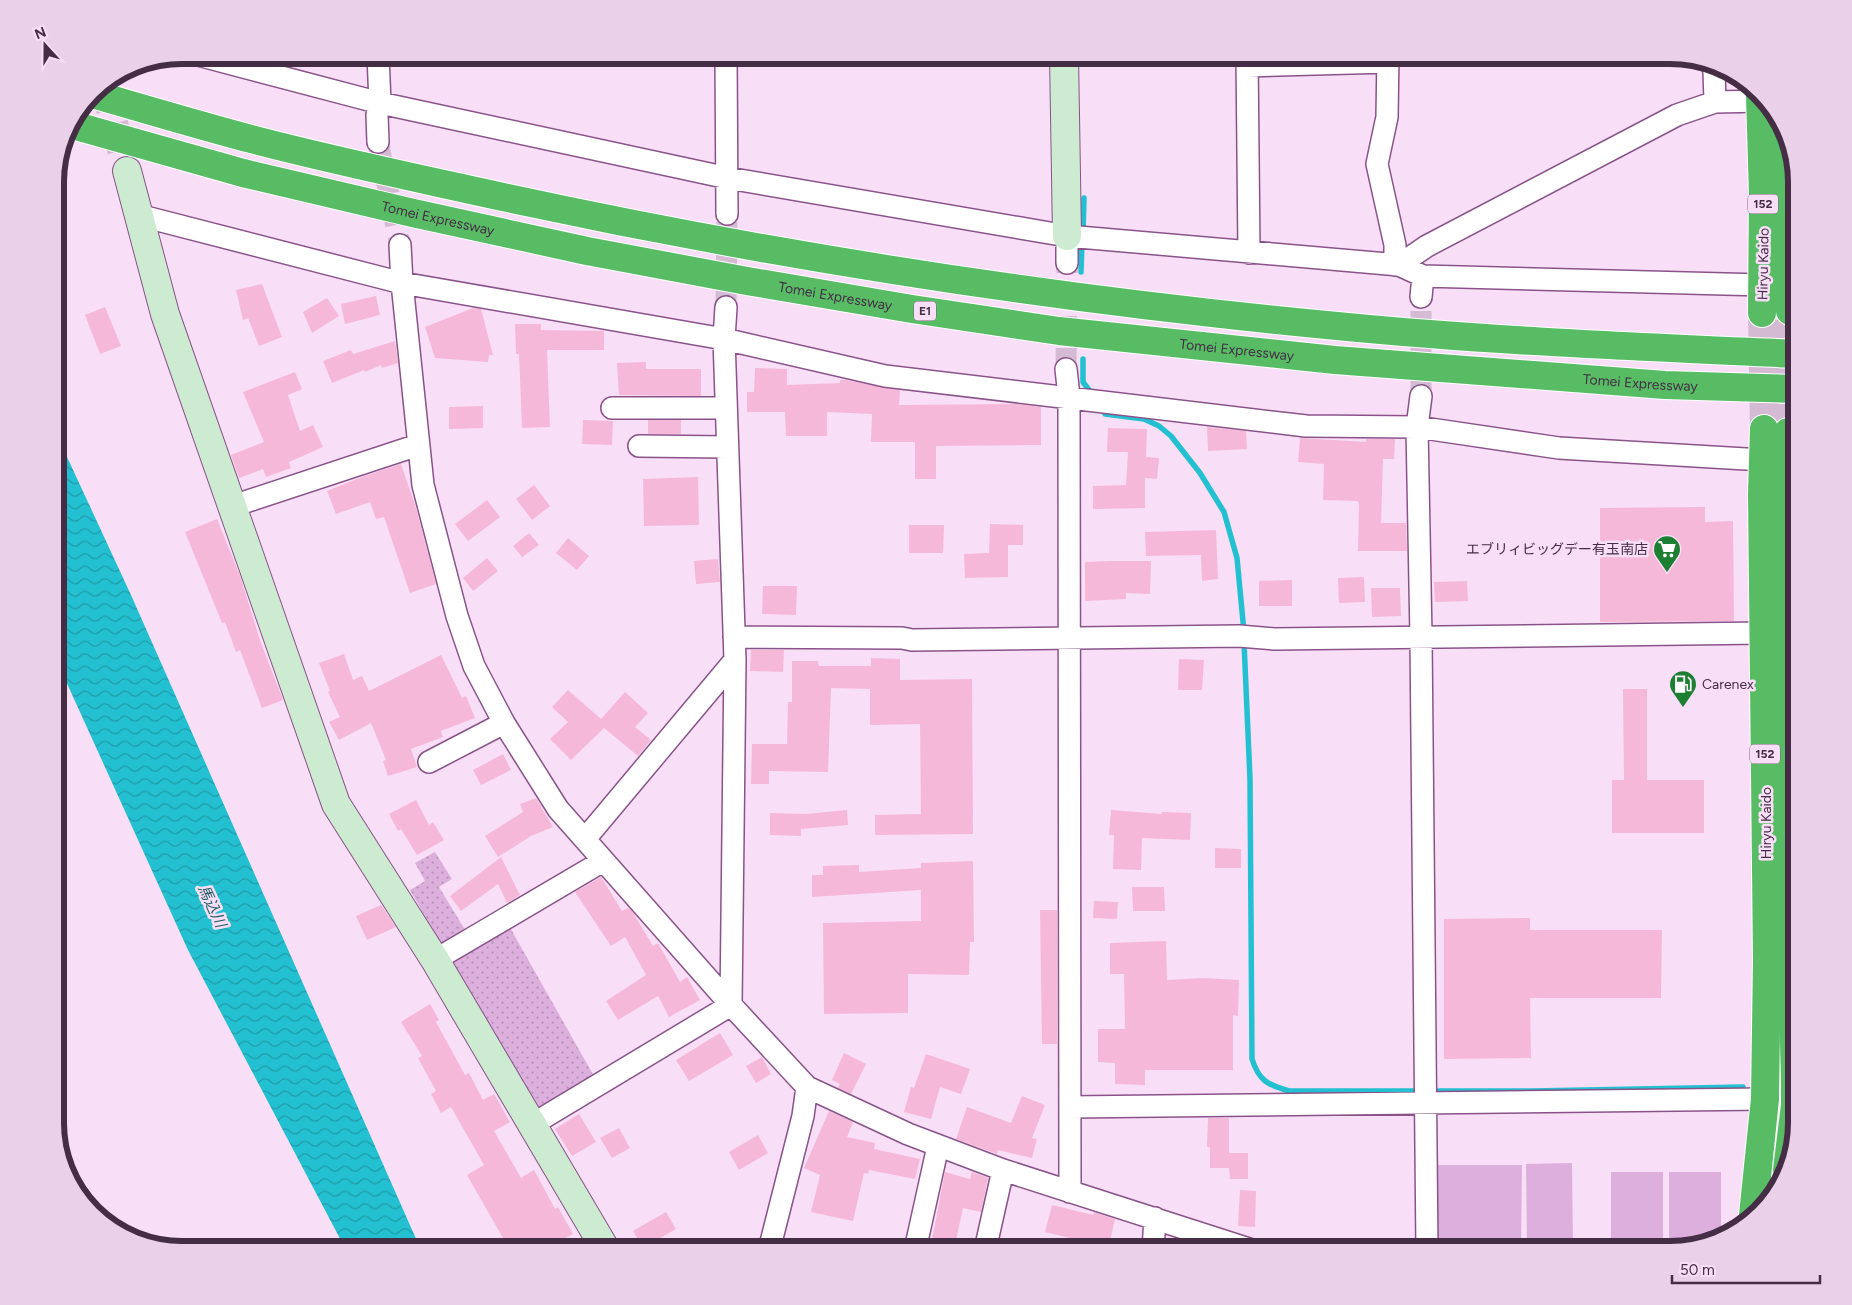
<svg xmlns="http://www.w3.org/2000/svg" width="1852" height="1305" font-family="Figtree,'Noto Sans JP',sans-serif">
<defs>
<pattern id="grass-dots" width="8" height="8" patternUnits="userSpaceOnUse" patternTransform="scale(1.25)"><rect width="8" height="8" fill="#ddafdd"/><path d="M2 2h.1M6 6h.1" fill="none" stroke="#b58fb5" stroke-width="1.8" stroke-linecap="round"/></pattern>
<pattern id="water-waves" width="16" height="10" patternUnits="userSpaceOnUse" patternTransform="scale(1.25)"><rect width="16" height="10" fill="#23c0d1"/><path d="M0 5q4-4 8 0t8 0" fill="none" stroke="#209cab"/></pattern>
</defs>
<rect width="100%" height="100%" fill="#f8dff7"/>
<path fill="url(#grass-dots)" d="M 435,852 L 452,879 L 439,887 L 467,933 L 447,944 L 441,944 L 410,890 L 425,881 L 415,863 Z
M 508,924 L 595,1078 L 543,1109 L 536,1108 L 447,960 Z"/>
<path fill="#ddafdd" d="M 1572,1163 L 1573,1250 L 1527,1250 L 1526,1164 Z
M 1437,1165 L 1522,1165 L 1521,1250 L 1437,1250 Z
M 1611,1172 L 1663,1172 L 1663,1250 L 1611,1250 Z
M 1669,1172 L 1721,1172 L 1721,1238 L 1669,1250 Z"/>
<path fill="url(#water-waves)" d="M 55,431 L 131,595 L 421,1250 L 346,1250 L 188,950 L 55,657 Z"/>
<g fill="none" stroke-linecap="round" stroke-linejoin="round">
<path stroke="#23c0d1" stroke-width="5.5" d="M 1083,233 L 1084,198
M 1081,272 L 1082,242
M 1083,359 L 1083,382 L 1092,394
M 1102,408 L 1105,414 L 1144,419 L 1159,426 L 1171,436 L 1200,473 L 1224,512 L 1237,558 L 1244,632
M 1244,642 L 1250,779 L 1252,1059 C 1259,1081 1268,1085 1289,1091 L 1532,1091 L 1743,1087"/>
</g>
<path fill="#f6b8d8" d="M 262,284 L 282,337 L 259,346 L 248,318 L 243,320 L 236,290 Z
M 376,296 L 380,315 L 345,324 L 341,304 Z
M 327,298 L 339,316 L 312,333 L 303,312 Z
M 105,307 L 121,346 L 100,354 L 85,315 Z
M 473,308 L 481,309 L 493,355 L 489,355 L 488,362 L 435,358 L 425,327 Z
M 515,324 L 541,324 L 541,330 L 604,331 L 604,350 L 547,350 L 550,427 L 522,428 L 519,354 L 516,354 Z
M 395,341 L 398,363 L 382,368 L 381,365 L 365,372 L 364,370 L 332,383 L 323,361 L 351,350 L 353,354 Z
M 646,362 L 646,369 L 701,369 L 701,396 L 619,395 L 617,363 Z
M 755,368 L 787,369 L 787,385 L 840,383 L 840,380 L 846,380 L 900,390 L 899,405 L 1016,404 L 1041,407 L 1041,445 L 936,446 L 936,479 L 915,479 L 915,442 L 871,442 L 872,414 L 827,412 L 827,436 L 786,436 L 785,412 L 747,412 L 747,392 L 754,392 Z
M 295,372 L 302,389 L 288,395 L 300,431 L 313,425 L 323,447 L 289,462 L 291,468 L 266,477 L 263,469 L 239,478 L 231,455 L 264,442 L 243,392 Z
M 483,406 L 483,428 L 449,429 L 449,407 Z
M 583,420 L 613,421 L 612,445 L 582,444 Z
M 648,420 L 681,420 L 681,434 L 648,434 Z
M 1207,427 L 1246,431 L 1247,449 L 1208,451 Z
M 1108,428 L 1147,429 L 1146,457 L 1159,458 L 1157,479 L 1145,478 L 1145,508 L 1093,509 L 1093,486 L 1126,485 L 1128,452 L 1107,452 Z
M 1300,438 L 1366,442 L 1366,439 L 1395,439 L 1394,459 L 1383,459 L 1381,523 L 1406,523 L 1407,551 L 1358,551 L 1359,503 L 1357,501 L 1323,500 L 1324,464 L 1298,462 Z
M 401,464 L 416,508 L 436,584 L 410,593 L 384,517 L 376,519 L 370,502 L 336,514 L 327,491 L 362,477 Z
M 698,477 L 699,525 L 644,526 L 643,479 Z
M 534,485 L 550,506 L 532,520 L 516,499 Z
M 487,500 L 500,517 L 468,541 L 455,524 Z
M 1705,507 L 1705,522 L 1733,521 L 1734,621 L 1600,622 L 1600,508 Z
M 217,519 L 240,576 L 261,643 L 283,700 L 262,708 L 240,650 L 236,652 L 225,622 L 222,623 L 185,532 Z
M 990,524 L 1023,525 L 1023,545 L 1008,545 L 1008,577 L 965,578 L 964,554 L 989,553 Z
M 909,525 L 944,525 L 943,553 L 909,553 Z
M 1216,530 L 1218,579 L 1202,581 L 1201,555 L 1146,556 L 1145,532 Z
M 529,533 L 539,545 L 522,557 L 513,546 Z
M 568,538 L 589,556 L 577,570 L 556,553 Z
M 487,558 L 498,571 L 473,591 L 463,578 Z
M 718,559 L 720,582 L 696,584 L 694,561 Z
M 1111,561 L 1151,561 L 1150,594 L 1126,593 L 1126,599 L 1085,601 L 1085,562 Z
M 1364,577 L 1365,602 L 1339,603 L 1338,578 Z
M 1292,580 L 1292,606 L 1259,606 L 1259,581 Z
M 1467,581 L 1468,601 L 1435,602 L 1434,582 Z
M 763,586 L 797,586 L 796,615 L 762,614 Z
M 1371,588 L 1400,588 L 1401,616 L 1372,617 Z
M 751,650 L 784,650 L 783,672 L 750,671 Z
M 344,654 L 353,680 L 362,676 L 369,691 L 441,655 L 462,698 L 466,696 L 475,718 L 441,731 L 443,737 L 411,749 L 417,767 L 388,776 L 383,761 L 386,760 L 371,723 L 339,740 L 329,722 L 340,717 L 328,692 L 330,691 L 319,663 Z
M 871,658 L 900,659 L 900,680 L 972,679 L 973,834 L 875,835 L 875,815 L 921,814 L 920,724 L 870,725 L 870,689 L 831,688 L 828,772 L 769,771 L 769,784 L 751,784 L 752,744 L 787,744 L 788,702 L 792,702 L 792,661 L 818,661 L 819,666 L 871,666 Z
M 1179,659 L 1204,660 L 1202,690 L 1178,690 Z
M 1623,689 L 1647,689 L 1647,780 L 1704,780 L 1704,833 L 1612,833 L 1612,780 L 1624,780 Z
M 568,690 L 601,719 L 625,692 L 648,713 L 635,727 L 651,740 L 638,756 L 604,728 L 571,760 L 550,739 L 568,722 L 552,707 Z
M 503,754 L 511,770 L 481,785 L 473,770 Z
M 536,798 L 553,827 L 531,836 L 498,857 L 485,836 L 523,812 L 520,804 Z
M 416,800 L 429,825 L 433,822 L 444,840 L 417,855 L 401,829 L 398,831 L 389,814 Z
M 847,810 L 848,825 L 801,829 L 801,836 L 770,835 L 770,813 L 806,814 Z
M 1111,810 L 1162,814 L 1162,812 L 1191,813 L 1190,840 L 1142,838 L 1141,870 L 1113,869 L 1114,835 L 1109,835 Z
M 1215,848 L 1241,849 L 1241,868 L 1215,868 Z
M 501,857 L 520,895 L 507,903 L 498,884 L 461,911 L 450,896 Z
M 973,861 L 974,942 L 970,942 L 969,975 L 908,974 L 908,1013 L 824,1014 L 823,923 L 921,921 L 921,890 L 812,897 L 812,875 L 823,875 L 823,866 L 859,865 L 859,872 L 921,868 L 921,863 Z
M 601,877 L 622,911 L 628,908 L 632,911 L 653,946 L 658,943 L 680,982 L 687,977 L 700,1000 L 669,1017 L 658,996 L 618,1020 L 606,1001 L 646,975 L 625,937 L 611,946 L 575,892 Z
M 1132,887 L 1164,887 L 1165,911 L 1133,911 Z
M 1094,901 L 1118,902 L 1117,919 L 1093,918 Z
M 381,905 L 396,927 L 367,940 L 356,916 Z
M 1040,910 L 1057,910 L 1057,1044 L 1042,1044 Z
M 1530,918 L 1530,930 L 1662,930 L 1661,998 L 1530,998 L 1531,1058 L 1444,1059 L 1444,919 Z
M 1166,941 L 1167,980 L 1203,978 L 1239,980 L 1238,1016 L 1233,1015 L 1233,1070 L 1145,1070 L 1145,1085 L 1115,1084 L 1115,1063 L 1098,1062 L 1098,1029 L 1125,1029 L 1124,974 L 1110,974 L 1110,943 Z
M 430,1004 L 439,1020 L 436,1022 L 465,1075 L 469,1073 L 483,1100 L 494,1094 L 510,1122 L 494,1131 L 521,1178 L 534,1170 L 555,1209 L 558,1207 L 573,1234 L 544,1250 L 483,1250 L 503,1238 L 467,1175 L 484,1165 L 451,1107 L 441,1113 L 431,1094 L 436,1091 L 418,1058 L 422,1056 L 401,1022 Z
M 720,1033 L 733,1055 L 689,1081 L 676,1060 Z
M 844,1053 L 866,1064 L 851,1094 L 838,1088 L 840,1084 L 832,1080 Z
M 926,1054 L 970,1069 L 961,1094 L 940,1087 L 931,1119 L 904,1112 L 911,1087 L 914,1088 Z
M 762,1057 L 771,1074 L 756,1083 L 746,1066 Z
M 1022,1096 L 1045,1105 L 1032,1138 L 1037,1139 L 1032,1158 L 998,1150 L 997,1154 L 956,1139 L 967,1107 L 1011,1123 Z
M 829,1111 L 853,1122 L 847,1137 L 875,1143 L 874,1149 L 920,1159 L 915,1179 L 869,1170 L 868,1174 L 864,1173 L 853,1221 L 811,1212 L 820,1175 L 804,1168 Z
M 579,1114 L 596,1142 L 572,1156 L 555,1129 Z
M 1208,1118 L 1229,1118 L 1229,1153 L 1248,1153 L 1248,1179 L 1230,1179 L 1229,1168 L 1210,1168 L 1210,1147 L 1207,1147 Z
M 619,1128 L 630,1148 L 612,1158 L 600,1138 Z
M 758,1135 L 768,1153 L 739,1170 L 729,1152 Z
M 945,1172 L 970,1179 L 972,1172 L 988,1178 L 981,1212 L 963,1208 L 955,1245 L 932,1240 Z
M 1240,1190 L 1256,1191 L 1255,1227 L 1238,1226 Z
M 1052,1205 L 1093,1215 L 1094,1212 L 1115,1219 L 1108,1250 L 1088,1250 L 1090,1243 L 1045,1232 Z
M 666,1212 L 676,1229 L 643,1248 L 633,1231 Z"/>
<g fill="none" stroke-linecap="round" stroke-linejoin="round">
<path stroke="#d4bbd3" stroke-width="21" stroke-dasharray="21 11" stroke-linecap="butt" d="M 378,142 L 400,245
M 726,307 L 727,214
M 1066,369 L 1067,263
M 1421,396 L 1421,297"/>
<path stroke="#d4bbd3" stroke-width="28" stroke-dasharray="28 14" stroke-linecap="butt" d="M 103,83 L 127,171"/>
<path stroke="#d4bbd3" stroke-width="28" stroke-dasharray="28 14" stroke-linecap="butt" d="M 1762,313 L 1764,429
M 1788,432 L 1790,311"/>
<g stroke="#895389" stroke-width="24">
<path id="street" d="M 198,55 L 380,103 L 728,178 L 1067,236 L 1399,265 L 1423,276 L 1763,285
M 726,55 L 727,214
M 1247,55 L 1249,253
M 1388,55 L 1387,117 L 1377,164 L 1395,245 L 1395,265
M 1711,62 L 1714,71 L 1715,102
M 1247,66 L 1388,62
M 378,142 L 377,115 L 380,103 L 378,55
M 138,215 L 402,283 L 724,339 L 885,376 L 1306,426 L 1417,427 L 1559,448 L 1763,460
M 400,245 L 402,283 L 423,485 L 457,616 L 474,666 L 504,723 L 558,809 L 731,1005 L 807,1087 L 908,1134 L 1003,1170 L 1252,1250
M 1067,263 L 1067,236
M 1399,265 L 1427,246 L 1677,115 L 1715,102 L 1764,101
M 1421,297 L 1423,276
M 1066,369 L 1069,396 L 1070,1192
M 1421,396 L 1417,427 L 1421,637 L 1427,1250
M 612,408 L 726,408
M 639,446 L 727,447
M 233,506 L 418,445
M 734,637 L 902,638 L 912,640 L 1239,636 L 1274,639 L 1764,633
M 429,762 L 504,723
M 585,839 L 735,660
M 435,960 L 603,861
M 1070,1107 L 1765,1099
M 533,1124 L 731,1005 L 735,660 L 724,339 L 726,307
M 769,1250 L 803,1116 L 807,1087
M 915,1250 L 938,1146
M 985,1250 L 1003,1170
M 1153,1250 L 1155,1218"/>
</g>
<g stroke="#895389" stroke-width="30">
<path id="secondary" d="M 1064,55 L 1067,236
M 127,171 L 165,314 L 336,804 L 435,960 L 606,1250"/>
</g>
<g stroke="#fff" stroke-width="30">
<g id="highway">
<path d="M 92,94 C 145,109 198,125 251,139 C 327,159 403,175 480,192 C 762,254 1049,299 1337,326 C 1490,341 1644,347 1797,354"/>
<path d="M 1760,96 L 1763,194 L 1762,313"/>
<path id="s1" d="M 69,124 L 243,173 L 413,213 L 587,251 L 747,281 L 912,309 L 1059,331 L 1335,360 L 1665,385 L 1797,389"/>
<path d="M 1787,139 L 1790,311"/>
<path d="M 1787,1170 L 1795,1105 L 1795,1079 L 1792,970 L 1788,432"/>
<path d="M 1753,1215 L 1765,1099 L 1767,960 L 1762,494 L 1764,429"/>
</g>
</g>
<use href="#street" stroke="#fff" stroke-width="21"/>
<use href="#secondary" stroke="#cdebd1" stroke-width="28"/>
<use href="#highway" stroke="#58bc65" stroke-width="28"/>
</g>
<defs>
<g id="supermarket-pin" transform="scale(1.4375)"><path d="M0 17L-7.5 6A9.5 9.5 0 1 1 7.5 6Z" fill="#1c7f31" stroke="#f8dff7"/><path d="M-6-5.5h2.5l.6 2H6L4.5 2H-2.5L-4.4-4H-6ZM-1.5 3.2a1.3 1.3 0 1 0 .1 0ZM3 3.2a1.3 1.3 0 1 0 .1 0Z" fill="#fff"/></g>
<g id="fuel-pin" transform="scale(1.4375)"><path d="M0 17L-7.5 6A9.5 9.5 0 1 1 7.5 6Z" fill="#1c7f31" stroke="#f8dff7"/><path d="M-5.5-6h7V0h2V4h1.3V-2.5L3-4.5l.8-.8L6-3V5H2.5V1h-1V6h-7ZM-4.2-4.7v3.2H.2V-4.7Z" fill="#fff"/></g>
</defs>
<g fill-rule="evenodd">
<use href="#supermarket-pin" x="1667" y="549"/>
<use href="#fuel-pin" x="1683" y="684"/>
</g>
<g text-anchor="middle" stroke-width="5" stroke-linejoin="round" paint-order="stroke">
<g fill="#f8dff7" stroke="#7a627a" stroke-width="1">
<rect x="1748" y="194.5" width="30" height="19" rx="4"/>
<rect x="914" y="301.5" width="22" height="19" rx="4"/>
<rect x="1750" y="744.5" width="30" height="19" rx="4"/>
</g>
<g font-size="12" font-weight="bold" fill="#442d45">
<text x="1763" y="208">152</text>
<text x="925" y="315">E1</text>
<text x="1765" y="758">152</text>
</g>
<g font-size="14" fill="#442d45" stroke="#f8dff7">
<text dy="5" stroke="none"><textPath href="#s1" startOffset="381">Tomei Expressway</textPath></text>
<text transform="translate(1763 264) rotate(-89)" y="5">Hiryu Kaido</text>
<text dy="5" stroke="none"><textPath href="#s1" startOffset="786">Tomei Expressway</textPath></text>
<text dy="5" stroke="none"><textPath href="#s1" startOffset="1191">Tomei Expressway</textPath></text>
<text dy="5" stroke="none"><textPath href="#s1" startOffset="1596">Tomei Expressway</textPath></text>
<text transform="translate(1766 823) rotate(-90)" y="5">Hiryu Kaido</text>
</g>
<g font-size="14" fill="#442d45" stroke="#f8dff7" text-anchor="end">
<text x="1648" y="554">エブリィビッグデー有玉南店</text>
<text x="1702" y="689" text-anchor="start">Carenex</text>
</g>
<g font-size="15" font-style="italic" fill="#255f66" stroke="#f8dff7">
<text transform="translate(212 906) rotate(65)" y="5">馬込川</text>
</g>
</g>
<path d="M0 0H1852V1305H0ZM182 64H1670A118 118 0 0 1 1788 182V1123A118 118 0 0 1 1670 1241H182A118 118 0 0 1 64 1123V182A118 118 0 0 1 182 64Z" fill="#ead1e9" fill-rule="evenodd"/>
<path fill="none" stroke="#442d45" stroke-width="6" d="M182 64H1670A118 118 0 0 1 1788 182V1123A118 118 0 0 1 1670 1241H182A118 118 0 0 1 64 1123V182A118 118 0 0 1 182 64Z"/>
<g transform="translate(45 45) rotate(339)" stroke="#f8dff7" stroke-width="4" paint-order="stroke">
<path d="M0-4L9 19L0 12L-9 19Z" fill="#442d45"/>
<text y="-8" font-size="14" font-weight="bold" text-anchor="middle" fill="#442d45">N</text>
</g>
<path d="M1672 1275v8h148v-8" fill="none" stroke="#442d45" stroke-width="2.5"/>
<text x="1680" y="1275" font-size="15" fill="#442d45" stroke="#f8dff7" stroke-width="4" paint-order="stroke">50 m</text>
</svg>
